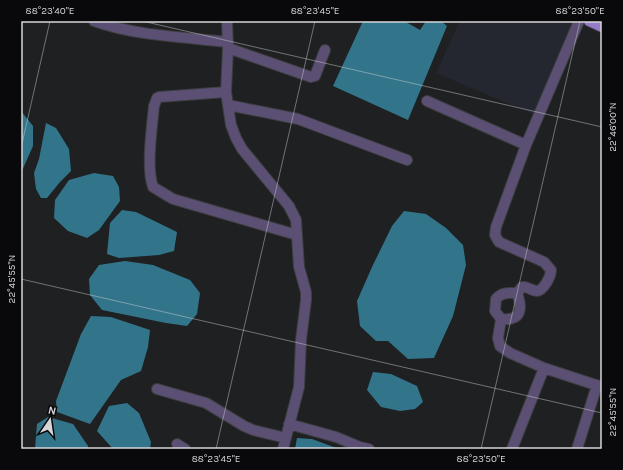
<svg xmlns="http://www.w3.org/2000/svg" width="623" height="470" font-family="Karla,sans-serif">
<rect width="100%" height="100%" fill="#1f2022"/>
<path fill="#24272f" d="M 455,21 L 566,21 L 572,24 L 533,114 L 436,73 L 459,23 Z"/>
<path fill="#32758b" d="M 363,21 L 404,21 L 420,30 L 426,21 L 441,21 L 447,26 L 408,120 L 333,86 Z
M 21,111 L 33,126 L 33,146 L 21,173 Z
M 46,123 L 56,128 L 69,149 L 71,171 L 60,182 L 47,198 L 41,198 L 36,189 L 34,173 L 39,159 Z
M 94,173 L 113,176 L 119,187 L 120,201 L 99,230 L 87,238 L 68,231 L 54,218 L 55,200 L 69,180 Z
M 122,210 L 136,212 L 177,232 L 174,251 L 159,255 L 119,258 L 107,254 L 110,223 Z
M 404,211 L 426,214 L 446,228 L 463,245 L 466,265 L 453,316 L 434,358 L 408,359 L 388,341 L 376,341 L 360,326 L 357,301 L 372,267 L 392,226 Z
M 125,261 L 153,265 L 190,280 L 200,293 L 197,314 L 187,326 L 166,323 L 102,310 L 90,295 L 89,279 L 99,265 Z
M 91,316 L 111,317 L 150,330 L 148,347 L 141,371 L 121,380 L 90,424 L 57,412 L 56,401 L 81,334 Z
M 373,372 L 391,374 L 417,386 L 423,402 L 415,409 L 400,411 L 381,407 L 367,390 Z
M 127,403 L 139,413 L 151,442 L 150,449 L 113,449 L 97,431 L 109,406 Z
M 48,417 L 73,424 L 88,446 L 88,449 L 35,449 L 37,424 Z
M 297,438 L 312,439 L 339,449 L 295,449 Z"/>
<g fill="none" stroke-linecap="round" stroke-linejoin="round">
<g stroke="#3c3d3f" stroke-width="12">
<path id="minor" d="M 94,21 C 136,36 184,37 228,42
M 227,21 L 228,48 L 226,92 L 231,125 L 236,138 L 242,149 L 289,206 L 296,220 L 299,267 L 306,292 L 306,300 L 301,340 L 299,387 L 283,449
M 228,48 L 311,77 L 315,76 L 325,50
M 226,92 L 159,97 L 157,98 L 154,106 C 152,127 146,168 153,187 L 173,199 L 297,235
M 427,101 L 526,145
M 228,105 L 298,119 L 407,160
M 517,293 C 508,293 502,292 496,299 L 495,311 L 501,319 L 498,338 L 500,346 L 510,353 L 544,368 L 602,387
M 501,319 C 521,321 523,310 517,293 L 522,287 L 525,287 C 529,288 533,291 537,291 C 544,290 551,276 551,270 L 544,262 L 499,242 L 495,235 L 496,227 L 526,145 L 579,21
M 157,389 L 206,403 L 244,426 L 253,430 L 286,438
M 289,424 L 336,437 L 360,447 L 369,449
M 177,444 L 185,449
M 512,449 L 544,368
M 577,449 L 597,385"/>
</g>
<g stroke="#3c3d3f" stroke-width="12">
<path id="major" d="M 589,21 L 602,27"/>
</g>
<use href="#minor" stroke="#5b4f74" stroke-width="10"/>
<use href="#major" stroke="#967cc8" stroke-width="10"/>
</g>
<path fill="none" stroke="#d6d6d8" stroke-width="1" stroke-opacity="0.45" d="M 142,21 L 602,127M 21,148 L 50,21M 21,279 L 602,413M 216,449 L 315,21M 481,449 L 580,21"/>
<rect width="623" height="470" fill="none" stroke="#09090b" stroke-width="44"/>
<g transform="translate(50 420) rotate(13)" stroke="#09090b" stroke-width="3" paint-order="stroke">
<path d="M0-3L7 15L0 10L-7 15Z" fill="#d6d6d8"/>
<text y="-6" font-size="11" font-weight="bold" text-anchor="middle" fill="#d6d6d8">N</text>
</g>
<rect x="22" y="22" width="579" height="426" fill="none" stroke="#d6d6d8" stroke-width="1.5"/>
<g font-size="10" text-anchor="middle" fill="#d6d6d8">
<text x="50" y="14">88°23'40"E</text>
<text x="315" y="14">88°23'45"E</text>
<text x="580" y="14">88°23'50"E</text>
<text transform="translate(612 127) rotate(-90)" y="4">22°46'00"N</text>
<text transform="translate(11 279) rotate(-90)" y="4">22°45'55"N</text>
<text transform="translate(612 412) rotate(-90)" y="4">22°45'55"N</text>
<text x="216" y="462">88°23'45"E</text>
<text x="481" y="462">88°23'50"E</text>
</g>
</svg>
